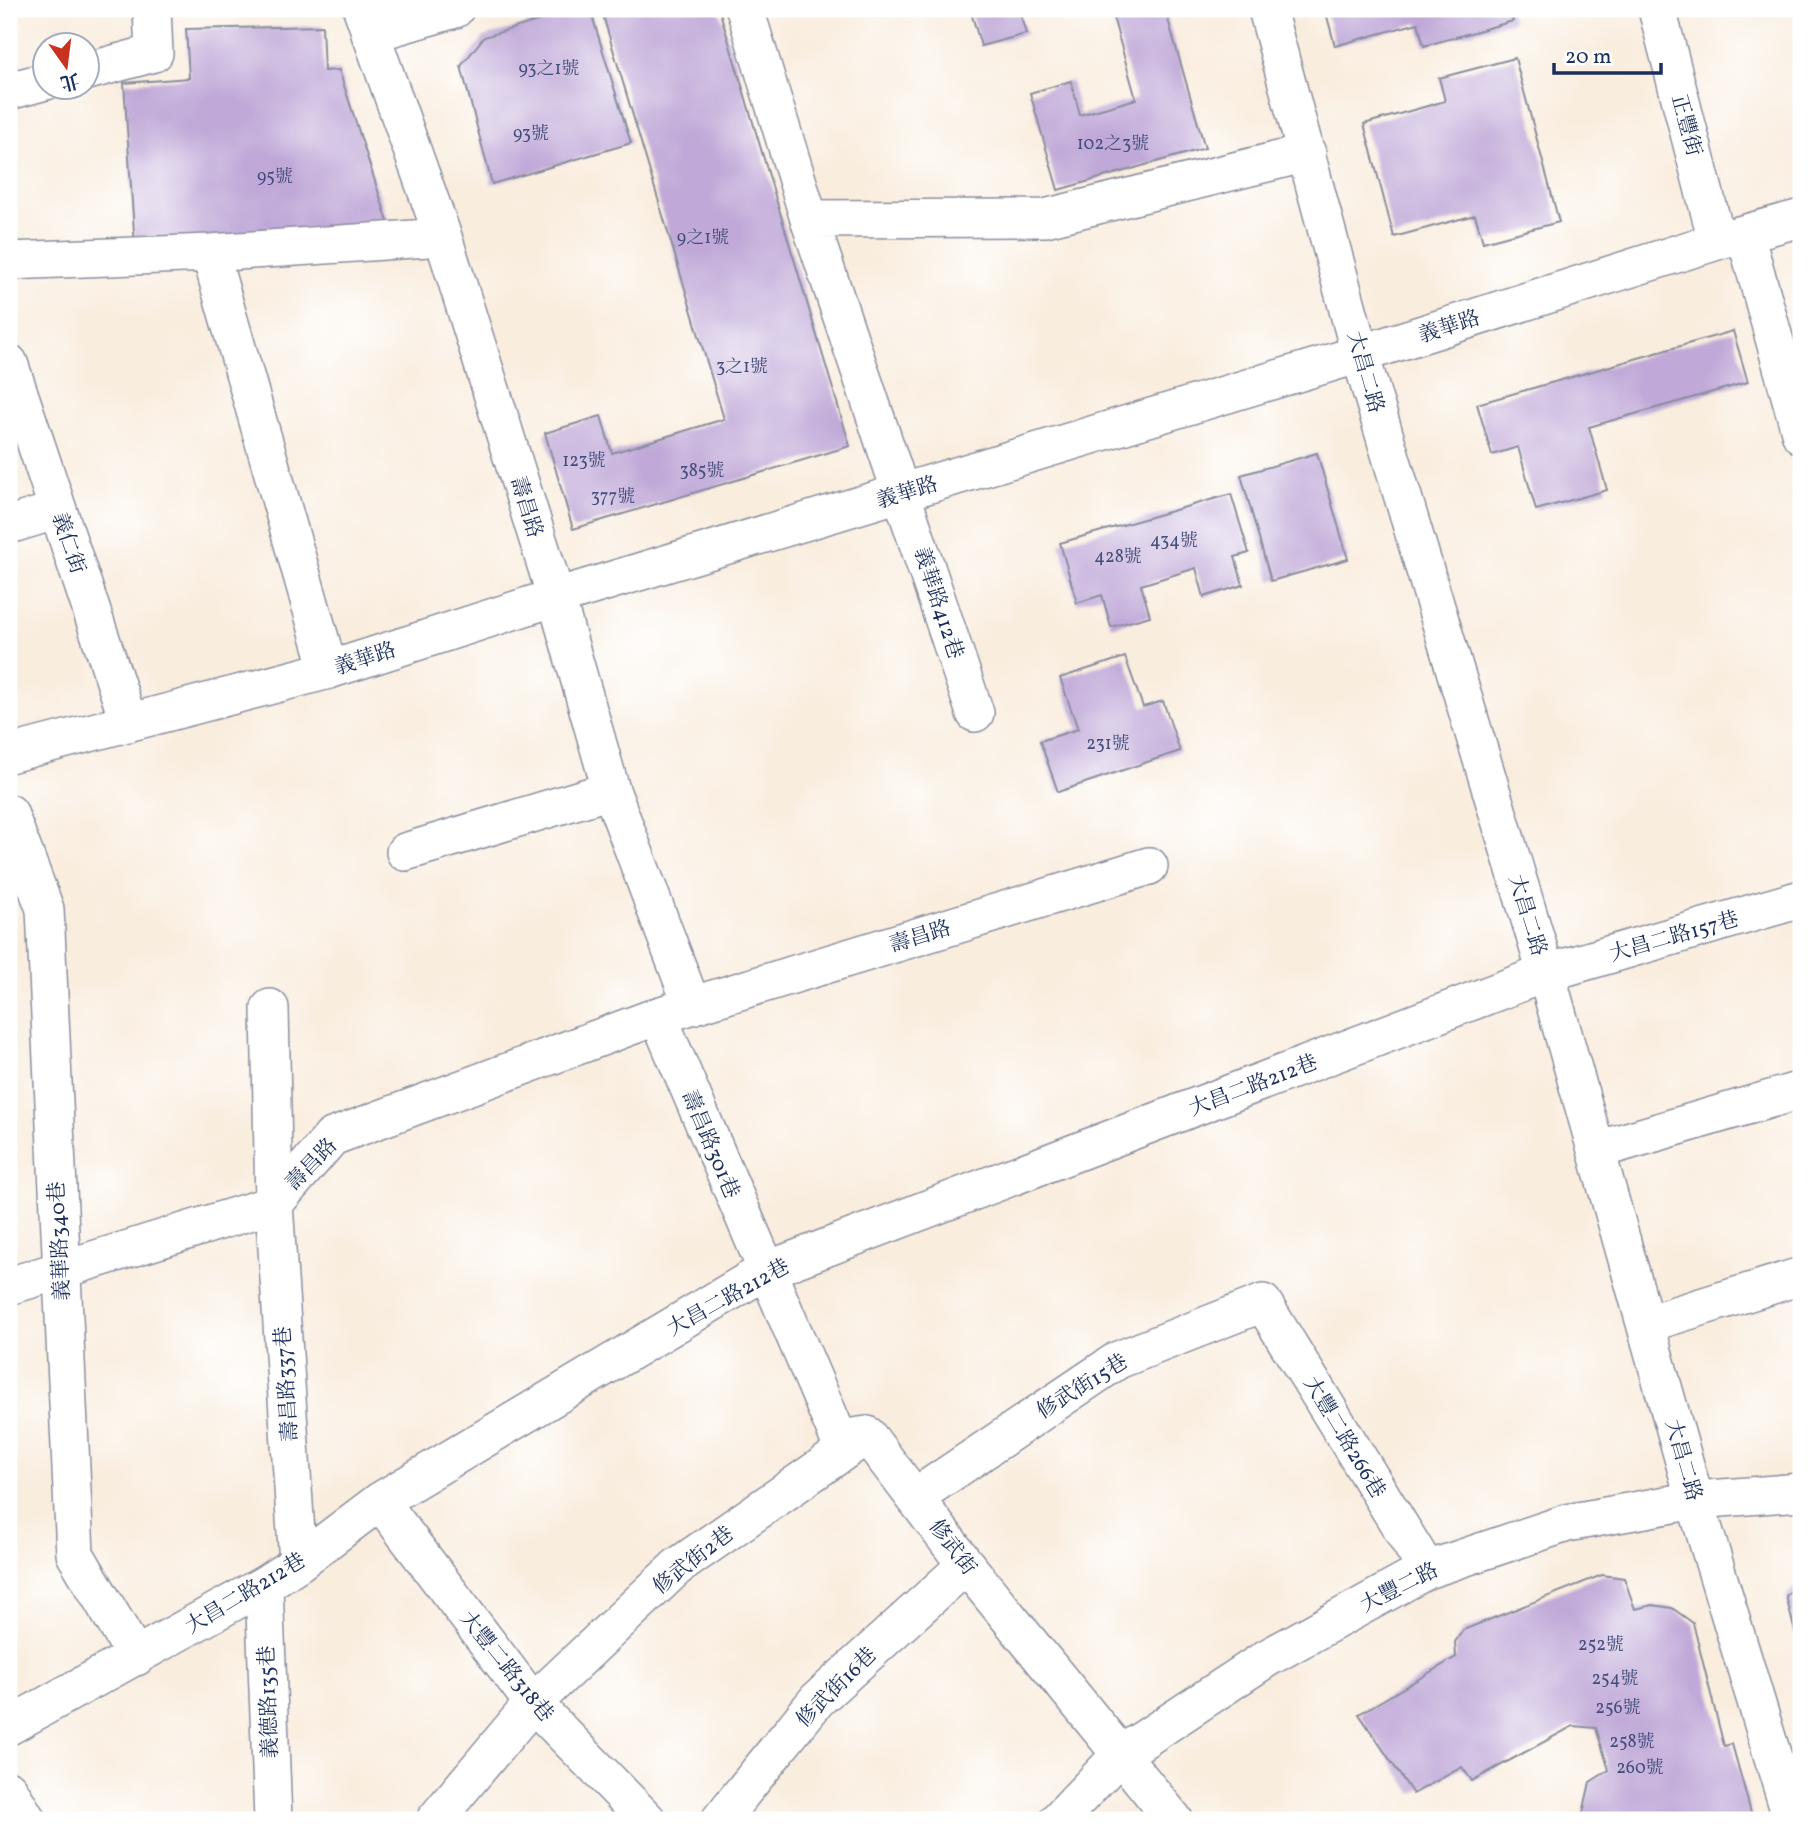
<svg xmlns="http://www.w3.org/2000/svg" width="1810" height="1829" font-family="Vollkorn,'Noto Serif TC',serif">
<rect width="100%" height="100%" fill="#fff"/>
<filter id="ink" filterUnits="userSpaceOnUse"><feTurbulence type="fractalNoise" baseFrequency=".0143" numOctaves="2"/><feDisplacementMap in="SourceGraphic" scale="14" xChannelSelector="R" yChannelSelector="G"/><feConvolveMatrix kernelMatrix="1 2 1 2 8 2 1 2 1" color-interpolation-filters="sRGB"/></filter>
<filter id="wash" filterUnits="userSpaceOnUse"><feTurbulence type="fractalNoise" baseFrequency=".00686" numOctaves="4" result="noise"/><feDisplacementMap in="SourceGraphic" scale="28" xChannelSelector="R" yChannelSelector="G"/><feGaussianBlur stdDeviation="1.57" result="paint"/><feColorMatrix in="noise" values="0 0 0 0 0 0 0 0 0 0 0 0 0 0 0 0 0 1.4 0 .05"/><feComposite in="paint" operator="in"/></filter>
<g filter="url(#wash)">
<rect width="100%" height="100%" fill="#f9edde"/>
<g id="blocks">
<path fill="#c0a9d8" d="M 578,9 L 590,9 L 631,143 L 492,184 L 461,66 L 484,37 Z
M 601,9 L 719,9 L 850,446 L 573,529 L 545,433 L 601,416 L 612,453 L 724,419 Z
M 970,9 L 1019,9 L 1026,34 L 981,46 Z
M 1142,9 L 1165,9 L 1205,148 L 1058,190 L 1030,93 L 1071,81 L 1080,115 L 1136,99 L 1113,17 Z
M 1325,9 L 1509,9 L 1513,21 L 1424,46 L 1418,23 L 1335,46 Z
M 322,26 L 324,71 L 339,70 L 391,231 L 135,247 L 124,83 L 189,78 L 186,29 Z
M 1515,58 L 1559,222 L 1483,242 L 1475,215 L 1394,237 L 1364,124 L 1445,101 L 1439,78 Z
M 1733,331 L 1748,382 L 1589,427 L 1607,490 L 1536,510 L 1518,447 L 1492,455 L 1477,404 Z
M 1317,453 L 1348,559 L 1271,581 L 1241,475 Z
M 1231,494 L 1249,553 L 1235,557 L 1243,585 L 1204,597 L 1196,568 L 1141,585 L 1150,616 L 1111,627 L 1102,595 L 1077,603 L 1060,543 Z
M 1125,657 L 1143,707 L 1163,701 L 1180,751 L 1058,792 L 1040,741 L 1078,729 L 1060,678 Z
M 1602,1575 L 1624,1578 L 1635,1609 L 1653,1605 L 1672,1608 L 1693,1623 L 1724,1746 L 1732,1744 L 1753,1820 L 1588,1820 L 1583,1813 L 1590,1782 L 1609,1770 L 1596,1728 L 1573,1726 L 1472,1781 L 1462,1767 L 1413,1794 L 1359,1714 L 1456,1657 L 1455,1642 L 1463,1630 Z
M 1801,1581 L 1801,1652 L 1800,1652 L 1786,1596 Z"/>
</g>
</g>
<g filter="url(#ink)">
<use href="#blocks" fill-opacity="0" stroke="#8a8e9e" stroke-width="2"/>
<g fill="none" stroke-linecap="round" stroke-linejoin="round">
<g stroke="#8a8e9e" stroke-width="40">
<path id="minor" d="M 362,9 L 443,237 L 556,597 L 611,790 L 692,1006
M 745,9 L 809,219 L 975,713
M 1267,9 L 1360,354 L 1546,973 L 1695,1500 L 1792,1820
M 1657,9 L 1717,241
M 370,34 L 455,9
M 88,71 L 154,53 L 152,9
M 9,91 L 46,81
M 809,219 L 1045,218 L 1307,153
M 1745,234 L 1801,435
M 210,253 L 329,670
M 9,261 L 210,253 L 443,237
M 9,363 L 129,723
M 9,525 L 58,510
M 9,754 L 329,670 L 556,597 L 1360,354 L 1717,241 L 1801,218
M 9,813 L 45,909 L 75,1554 L 136,1657
M 405,852 L 611,790
M 270,1008 L 274,1204 L 298,1563
M 658,1016 L 839,1439 L 867,1435
M 1597,1150 L 1801,1090
M 9,1286 L 274,1204 L 332,1137 L 658,1016 L 1149,866
M 1646,1324 L 1801,1276
M 867,1435 L 966,1565 L 1174,1820
M 915,1497 L 1118,1360 L 1263,1303 L 1427,1570
M 380,1501 L 533,1703 L 647,1820
M 264,1585 L 273,1820
M 9,1726 L 264,1585 L 298,1563 L 380,1501 L 765,1271 L 1546,973 L 1801,899
M 9,1790 L 27,1820
M 435,1820 L 533,1703 L 677,1567 L 867,1435
M 720,1820 L 817,1700 L 966,1565
M 1058,1820 L 1120,1755 L 1267,1658 L 1427,1570 L 1567,1523 L 1695,1500 L 1801,1492"/>
</g>
<use href="#minor" stroke="#fff" stroke-width="37"/>
</g>
</g>
<g text-anchor="middle" stroke-width="7" stroke-linejoin="round" paint-order="stroke">
<g font-size="18" fill="#444e7c">
<text x="549" y="74">93之1號</text>
<text x="531" y="139">93號</text>
<text x="1113" y="149">102之3號</text>
<text x="275" y="182">95號</text>
<text x="703" y="243">9之1號</text>
<text x="742" y="372">3之1號</text>
<text x="584" y="466">123號</text>
<text x="702" y="476">385號</text>
<text x="613" y="502">377號</text>
<text x="1174" y="546">434號</text>
<text x="1118" y="562">428號</text>
<text x="1108" y="749">231號</text>
<text x="1601" y="1650">252號</text>
<text x="1615" y="1684">254號</text>
<text x="1618" y="1713">256號</text>
<text x="1632" y="1747">258號</text>
<text x="1640" y="1773">260號</text>
</g>
<g font-size="21" fill="#1b2f5e" stroke="#fff">
<text transform="translate(1687 125) rotate(75)" y="7">正豐街</text>
<text transform="translate(1449 326) rotate(-18)" y="7">義華路</text>
<text transform="translate(1366 372) rotate(74)" y="7">大昌二路</text>
<text transform="translate(907 492) rotate(-17)" y="7">義華路</text>
<text transform="translate(527 507) rotate(73)" y="7">壽昌路</text>
<text transform="translate(69 543) rotate(71)" y="7">義仁街</text>
<text transform="translate(939 603) rotate(72)" y="7">義華路412巷</text>
<text transform="translate(365 658) rotate(-18)" y="7">義華路</text>
<text transform="translate(1528 915) rotate(73)" y="7">大昌二路</text>
<text transform="translate(920 936) rotate(-17)" y="7">壽昌路</text>
<text transform="translate(1674 936) rotate(-16)" y="7">大昌二路157巷</text>
<text transform="translate(1253 1085) rotate(-21)" y="7">大昌二路212巷</text>
<text transform="translate(711 1144) rotate(67)" y="7">壽昌路301巷</text>
<text transform="translate(311 1164) rotate(-46)" y="7">壽昌路</text>
<text transform="translate(59 1241) rotate(-93)" y="7">義華路340巷</text>
<text transform="translate(728 1297) rotate(-29)" y="7">大昌二路212巷</text>
<text transform="translate(286 1384) rotate(-94)" y="7">壽昌路337巷</text>
<text transform="translate(1082 1386) rotate(-32)" y="7">修武街15巷</text>
<text transform="translate(1345 1437) rotate(59)" y="7">大豐二路266巷</text>
<text transform="translate(1684 1460) rotate(74)" y="7">大昌二路</text>
<text transform="translate(953 1547) rotate(53)" y="7">修武街</text>
<text transform="translate(693 1560) rotate(-38)" y="7">修武街2巷</text>
<text transform="translate(1399 1587) rotate(-27)" y="7">大豐二路</text>
<text transform="translate(245 1593) rotate(-31)" y="7">大昌二路212巷</text>
<text transform="translate(507 1666) rotate(51)" y="7">大豐二路318巷</text>
<text transform="translate(836 1687) rotate(-45)" y="7">修武街16巷</text>
<text transform="translate(268 1702) rotate(-92)" y="7">義德路135巷</text>
</g>
</g>
<rect width="1810" height="1829" fill="none" stroke="#fff" stroke-width="35"/>
<g transform="translate(66 66) rotate(166)"><circle r="33" fill="#ffffff" stroke="#a4acbf" stroke-width="2"/>
<path d="M0-5L12 26L0 18L-12 26Z" fill="#c8321e"/>
<text y="-10" font-size="19" font-weight="bold" text-anchor="middle" fill="#1b2f5e">北</text>
</g>
<path d="M1554 63v10h107v-10" fill="none" stroke="#1b2f5e" stroke-width="3.5"/>
<text x="1565" y="63" font-size="21" fill="#1b2f5e" stroke="#ffffff" stroke-width="5" paint-order="stroke">20 m</text>
</svg>
